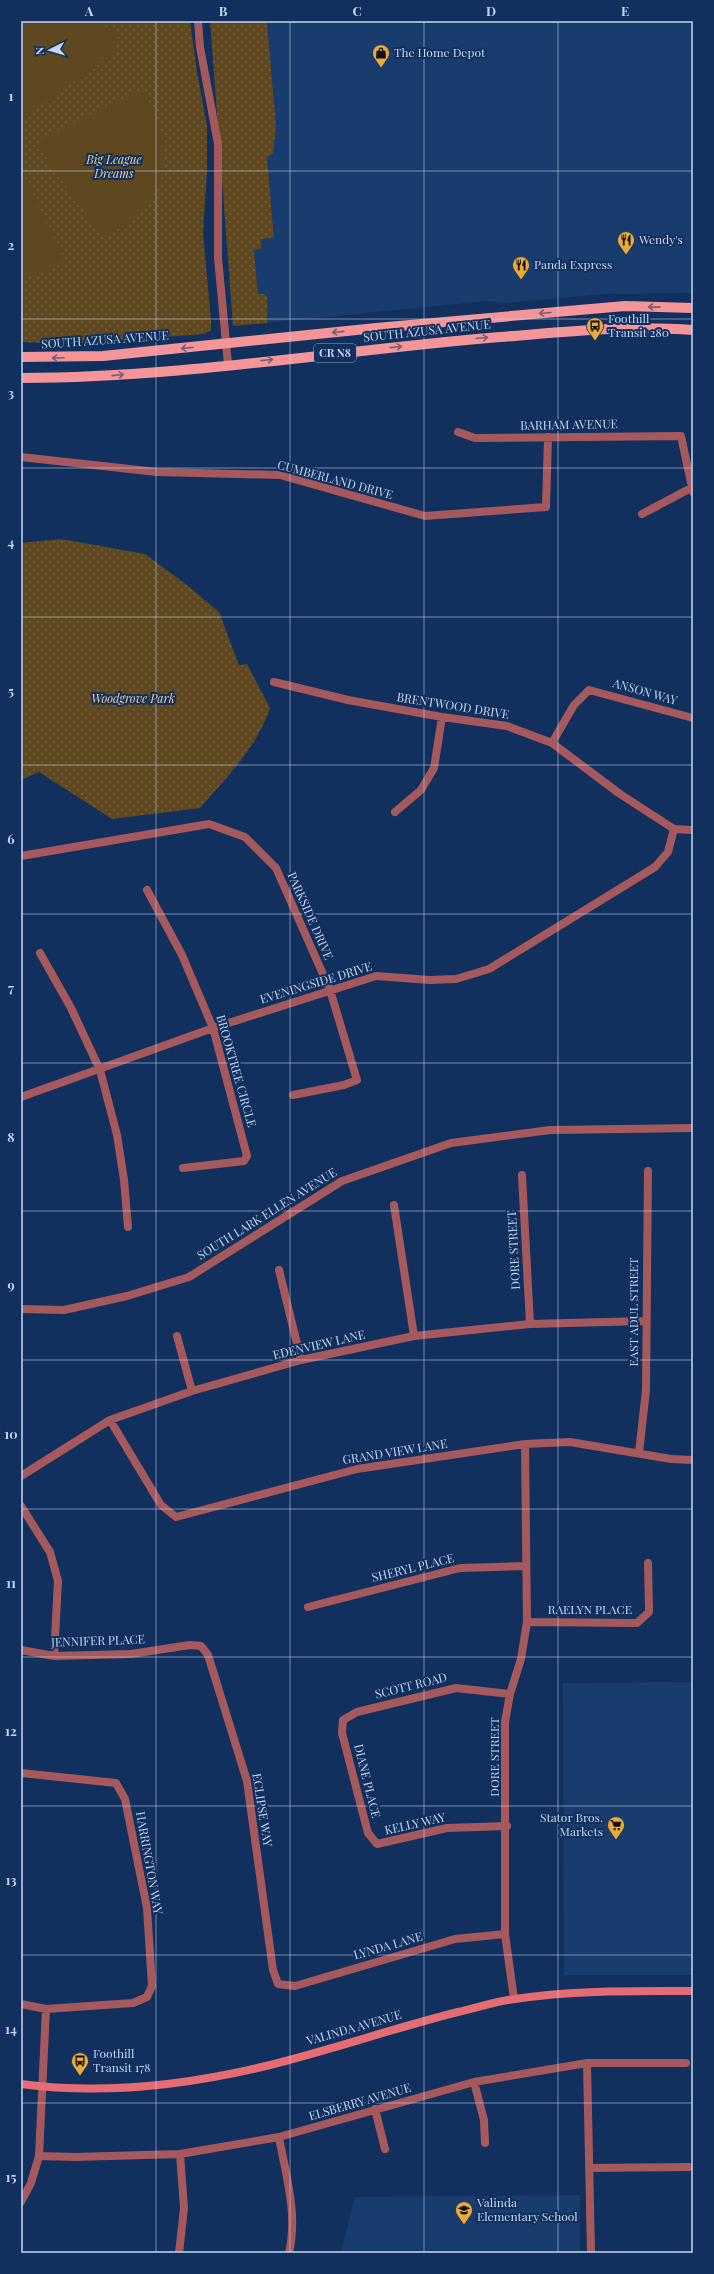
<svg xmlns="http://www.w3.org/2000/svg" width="714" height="2274" font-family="'Playfair Display',serif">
<defs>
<pattern id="grass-dots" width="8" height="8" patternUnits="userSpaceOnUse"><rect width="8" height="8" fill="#5f4720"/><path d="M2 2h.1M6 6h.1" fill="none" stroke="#746141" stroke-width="1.8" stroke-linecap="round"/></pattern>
</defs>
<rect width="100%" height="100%" fill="#11305d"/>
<path fill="#193c6e" d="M 267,21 L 693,21 L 693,293 L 605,294 L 505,303 L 486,301 L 267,323 L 267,297 L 258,294 L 254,250 L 261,249 L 260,239 L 274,238 L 267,156 L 276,125 Z
M 693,1682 L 693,1975 L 564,1975 L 563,1683 Z
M 580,2195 L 580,2253 L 341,2253 L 355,2197 Z"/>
<path fill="url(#grass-dots)" d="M 21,21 L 190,21 L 197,71 L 207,126 L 207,170 L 203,233 L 211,320 L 211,330 L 204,334 L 75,344 L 21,342 Z
M 210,21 L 267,21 L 276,125 L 273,154 L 267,157 L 274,238 L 261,239 L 261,249 L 254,250 L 258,294 L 264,294 L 267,297 L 267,323 L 233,326 Z
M 61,539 L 145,554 L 187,585 L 219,612 L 239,665 L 247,664 L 270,708 C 257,747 227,777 200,808 L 112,819 L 39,772 L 21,780 L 21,543 Z"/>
<path fill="#5f4720" d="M 21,21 L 93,21 L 115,32 L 118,37 L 117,51 L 28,115 L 21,113 Z
M 141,89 C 169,134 178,178 134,218 C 125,226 113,231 103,238 L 38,146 L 40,139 Z
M 21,171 L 64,258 C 62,270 32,275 21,279 Z"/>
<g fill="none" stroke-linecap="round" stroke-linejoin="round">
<path stroke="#a6595d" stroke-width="8" d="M 198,21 L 200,47 L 218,144 L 218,258 L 228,364
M 458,432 L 475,438 L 681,436 L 693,492
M 21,457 L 157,472 L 280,475 L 425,516 L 546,507 L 548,437
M 642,514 L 691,488
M 274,682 L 348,700 L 442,717 L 507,726 L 552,743 L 620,794 L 674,829 L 693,830
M 552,743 L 574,705 L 589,690 L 693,718
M 395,812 L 421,790 L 434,768 L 442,717
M 21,856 L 209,824 L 245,837 L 276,868 L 330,990 L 357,1080 L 344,1085 L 293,1095
M 147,890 L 182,955 L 213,1028 L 247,1156 L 244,1161 L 183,1168
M 40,953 L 71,1008 L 100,1070 L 117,1135 L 124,1180 L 128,1227
M 21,1097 L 213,1028 L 376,976 L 430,980 L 456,979 L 489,969 L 655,867 L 668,852 L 674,829
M 522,1175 L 530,1324
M 394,1205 L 414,1336
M 279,1270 L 301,1360
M 177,1336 L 192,1391
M 110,1420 L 161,1505 L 176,1517 L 357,1469 L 525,1444 L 570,1442 L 671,1459 L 693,1460
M 639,1453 L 646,1390 L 648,1171
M 21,1476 L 110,1420 L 192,1391 L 301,1360 L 414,1336 L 530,1324 L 645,1321
M 21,1506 L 50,1552 L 58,1581 L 54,1656
M 308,1607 L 460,1568 L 526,1566
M 527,1622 L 637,1623 L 649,1612 L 648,1563
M 21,1650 L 54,1656 L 131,1654 L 190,1645 L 201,1646 L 208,1655 L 247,1781 L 273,1970 L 278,1984 L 295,1986 L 455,1939 L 505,1934
M 21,1773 L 116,1783 L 125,1799 L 147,1908 L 152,1986 L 147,1997 L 133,2003 L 46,2009 L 21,2004
M 507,1826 L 447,1828 L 377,1844 L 368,1833 L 342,1733 L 343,1720 L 357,1712 L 456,1688 L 510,1694
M 514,1999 L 505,1934 L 505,1722 L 510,1694 L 521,1659 L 527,1622 L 525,1444
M 587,2063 L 591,2253
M 474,2082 L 484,2120 L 485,2143
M 375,2109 L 385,2149
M 279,2137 C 286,2176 298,2214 289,2253
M 39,2156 L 75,2157 L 180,2154 L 279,2137 L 474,2082 L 587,2063 L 686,2063
M 589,2168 L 689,2167
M 21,2202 L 31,2183 L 39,2156 L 46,2009
M 179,2253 L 184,2208 L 180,2154"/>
<path stroke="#a6595d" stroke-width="8" d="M 21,1309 L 64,1310 L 127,1296 L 189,1277 L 342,1181 L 451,1143 L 550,1130 L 693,1128"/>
<path stroke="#e66c74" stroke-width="8" d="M 21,2084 C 102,2095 187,2085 266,2066 C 331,2050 394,2028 458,2012 C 477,2008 496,2001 515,1999 C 573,1990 634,1991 693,1991"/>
<path stroke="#f49699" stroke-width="10" d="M 21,357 L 103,356 L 376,328 L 625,306 L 693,308
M 21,378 C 181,378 341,350 500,337 C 565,332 628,325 693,330"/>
</g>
<defs><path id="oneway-shaft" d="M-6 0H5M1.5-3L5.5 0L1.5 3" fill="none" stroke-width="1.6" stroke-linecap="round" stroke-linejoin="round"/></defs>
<g stroke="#775e78">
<use href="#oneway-shaft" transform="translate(654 307) rotate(-179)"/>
<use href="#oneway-shaft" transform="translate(545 313) rotate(175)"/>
<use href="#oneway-shaft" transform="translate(338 332) rotate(174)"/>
<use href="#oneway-shaft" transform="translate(482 338) rotate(-5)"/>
<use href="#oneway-shaft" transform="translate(396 347) rotate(-6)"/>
<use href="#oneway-shaft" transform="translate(187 348) rotate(174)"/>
<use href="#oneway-shaft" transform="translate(58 358) rotate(178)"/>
<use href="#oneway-shaft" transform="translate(267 360) rotate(-6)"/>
<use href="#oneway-shaft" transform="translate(118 375) rotate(-6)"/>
</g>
<path fill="none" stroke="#c4d8f4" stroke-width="1" stroke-opacity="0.55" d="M 156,21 L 156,2253M 290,21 L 290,2253M 424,21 L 424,2253M 558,21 L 558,2253M 21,171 L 693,171M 21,319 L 693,319M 21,468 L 693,468M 21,617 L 693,617M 21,765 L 693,765M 21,914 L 693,914M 21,1063 L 693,1063M 21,1211 L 693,1211M 21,1360 L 693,1360M 21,1509 L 693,1509M 21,1657 L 693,1657M 21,1806 L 693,1806M 21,1955 L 693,1955M 21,2103 L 693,2103"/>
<defs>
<g id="shop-pin" transform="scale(0.9)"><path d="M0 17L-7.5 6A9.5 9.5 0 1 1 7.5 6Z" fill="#e9aa38" stroke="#11305d"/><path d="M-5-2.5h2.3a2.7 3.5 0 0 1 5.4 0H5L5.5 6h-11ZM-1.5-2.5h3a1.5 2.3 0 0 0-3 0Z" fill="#111"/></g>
<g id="restaurant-pin" transform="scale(0.9)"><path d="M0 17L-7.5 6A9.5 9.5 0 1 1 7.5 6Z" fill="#e9aa38" stroke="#11305d"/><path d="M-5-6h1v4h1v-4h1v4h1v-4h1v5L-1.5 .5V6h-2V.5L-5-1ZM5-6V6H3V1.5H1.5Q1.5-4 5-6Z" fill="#111"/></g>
<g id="bus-pin" transform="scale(0.9)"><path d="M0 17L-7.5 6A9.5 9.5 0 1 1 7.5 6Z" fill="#e9aa38" stroke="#11305d"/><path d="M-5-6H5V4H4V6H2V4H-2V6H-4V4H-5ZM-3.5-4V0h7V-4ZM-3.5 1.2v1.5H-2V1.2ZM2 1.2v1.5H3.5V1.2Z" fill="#111"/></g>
<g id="supermarket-pin" transform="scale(0.9)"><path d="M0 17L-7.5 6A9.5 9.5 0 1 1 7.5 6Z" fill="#e9aa38" stroke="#11305d"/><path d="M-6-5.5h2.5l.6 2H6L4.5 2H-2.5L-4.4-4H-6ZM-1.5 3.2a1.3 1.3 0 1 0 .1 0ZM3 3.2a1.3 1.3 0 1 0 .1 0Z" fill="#111"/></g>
<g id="school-pin" transform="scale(0.9)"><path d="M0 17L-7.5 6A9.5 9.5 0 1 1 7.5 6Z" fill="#e9aa38" stroke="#11305d"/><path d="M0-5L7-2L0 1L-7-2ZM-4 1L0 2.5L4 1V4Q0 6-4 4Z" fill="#111"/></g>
</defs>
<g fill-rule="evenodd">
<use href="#shop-pin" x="381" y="53"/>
<use href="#restaurant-pin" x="626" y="240"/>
<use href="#restaurant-pin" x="521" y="265"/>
<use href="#bus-pin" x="595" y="326"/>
<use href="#supermarket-pin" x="616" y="1825"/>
<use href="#bus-pin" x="80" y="2061"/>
<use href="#school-pin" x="464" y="2210"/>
</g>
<g text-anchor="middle" stroke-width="4" stroke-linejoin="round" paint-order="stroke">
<rect fill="#11305d" stroke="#8ea6c7" stroke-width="1" x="314" y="344" width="42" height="18" rx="3"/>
<g font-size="11" font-weight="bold" fill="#c4d8f4">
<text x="335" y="357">CR N8</text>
</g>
<g font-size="12" fill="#c4d8f4" stroke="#11305d" text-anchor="start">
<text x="394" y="57">The Home Depot</text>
<text x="639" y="244">Wendy's</text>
<text x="534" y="269">Panda Express</text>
<text x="608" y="323">Foothill<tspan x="608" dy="14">Transit 280</tspan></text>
<text x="603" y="1822" text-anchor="end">Stator Bros.<tspan x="603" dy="14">Markets</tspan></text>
<text x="93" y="2058">Foothill<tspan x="93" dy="14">Transit 178</tspan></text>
<text x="477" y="2207">Valinda<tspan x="477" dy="14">Elementary School</tspan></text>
</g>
<g font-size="12" font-style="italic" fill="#f2d09c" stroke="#11305d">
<text x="114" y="164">Big League<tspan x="114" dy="14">Dreams</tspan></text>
<text x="133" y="703">Woodgrove Park</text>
</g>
<g font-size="12" fill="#c4d8f4" stroke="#11305d">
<text transform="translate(427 331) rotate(-6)" y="4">SOUTH AZUSA AVENUE</text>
<text transform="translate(105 340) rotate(-4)" y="4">SOUTH AZUSA AVENUE</text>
<text transform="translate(569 425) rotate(-1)" y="4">BARHAM AVENUE</text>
<text transform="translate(335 480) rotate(15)" y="4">CUMBERLAND DRIVE</text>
<text transform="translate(645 692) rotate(16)" y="4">ANSON WAY</text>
<text transform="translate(453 706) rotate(9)" y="4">BRENTWOOD DRIVE</text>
<text transform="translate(310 916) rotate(66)" y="4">PARKSIDE DRIVE</text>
<text transform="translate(316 983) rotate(-17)" y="4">EVENINGSIDE DRIVE</text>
<text transform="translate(236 1071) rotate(74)" y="4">BROOKTREE CIRCLE</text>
<text transform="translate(267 1214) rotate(-32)" y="4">SOUTH LARK ELLEN AVENUE</text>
<text transform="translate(514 1250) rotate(-93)" y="4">DORE STREET</text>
<text transform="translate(634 1312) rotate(-90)" y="4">EAST ADUL STREET</text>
<text transform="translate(319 1345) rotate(-13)" y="4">EDENVIEW LANE</text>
<text transform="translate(395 1452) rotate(-9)" y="4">GRAND VIEW LANE</text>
<text transform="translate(413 1568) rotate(-14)" y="4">SHERYL PLACE</text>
<text x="590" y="1614">RAELYN PLACE</text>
<text transform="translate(98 1641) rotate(-2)" y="4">JENNIFER PLACE</text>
<text transform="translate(411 1686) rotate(-14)" y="4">SCOTT ROAD</text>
<text transform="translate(495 1757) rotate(-90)" y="4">DORE STREET</text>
<text transform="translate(367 1781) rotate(76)" y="4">DIANE PLACE</text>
<text transform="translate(262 1810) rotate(81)" y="4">ECLIPSE WAY</text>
<text transform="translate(415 1824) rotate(-13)" y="4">KELLY WAY</text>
<text transform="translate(149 1863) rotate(80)" y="4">HARRINGTON WAY</text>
<text transform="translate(388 1946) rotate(-16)" y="4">LYNDA LANE</text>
<text transform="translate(354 2028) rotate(-16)" y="4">VALINDA AVENUE</text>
<text transform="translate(360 2102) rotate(-16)" y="4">ELSBERRY AVENUE</text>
</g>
</g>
<rect width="714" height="2274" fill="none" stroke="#11305d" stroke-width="44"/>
<g transform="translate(50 50) rotate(265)" stroke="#11305d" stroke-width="3" paint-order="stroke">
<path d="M0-3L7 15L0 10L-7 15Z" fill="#c4d8f4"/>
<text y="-6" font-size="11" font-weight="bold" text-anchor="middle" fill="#c4d8f4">N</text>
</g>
<rect x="22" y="22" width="670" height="2230" fill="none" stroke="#c4d8f4" stroke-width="1.5"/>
<g font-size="13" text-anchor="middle" font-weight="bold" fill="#c4d8f4">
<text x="89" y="16">A</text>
<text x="223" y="16">B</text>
<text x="357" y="16">C</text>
<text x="491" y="16">D</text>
<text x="625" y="16">E</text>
<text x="11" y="101">1</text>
<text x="11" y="250">2</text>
<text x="11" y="398">3</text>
<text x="11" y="547">4</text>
<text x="11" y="696">5</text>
<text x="11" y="844">6</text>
<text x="11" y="993">7</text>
<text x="11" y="1142">8</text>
<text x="11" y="1290">9</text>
<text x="11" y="1439">10</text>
<text x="11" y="1588">11</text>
<text x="11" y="1736">12</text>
<text x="11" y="1885">13</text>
<text x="11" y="2034">14</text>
<text x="11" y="2182">15</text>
</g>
</svg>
